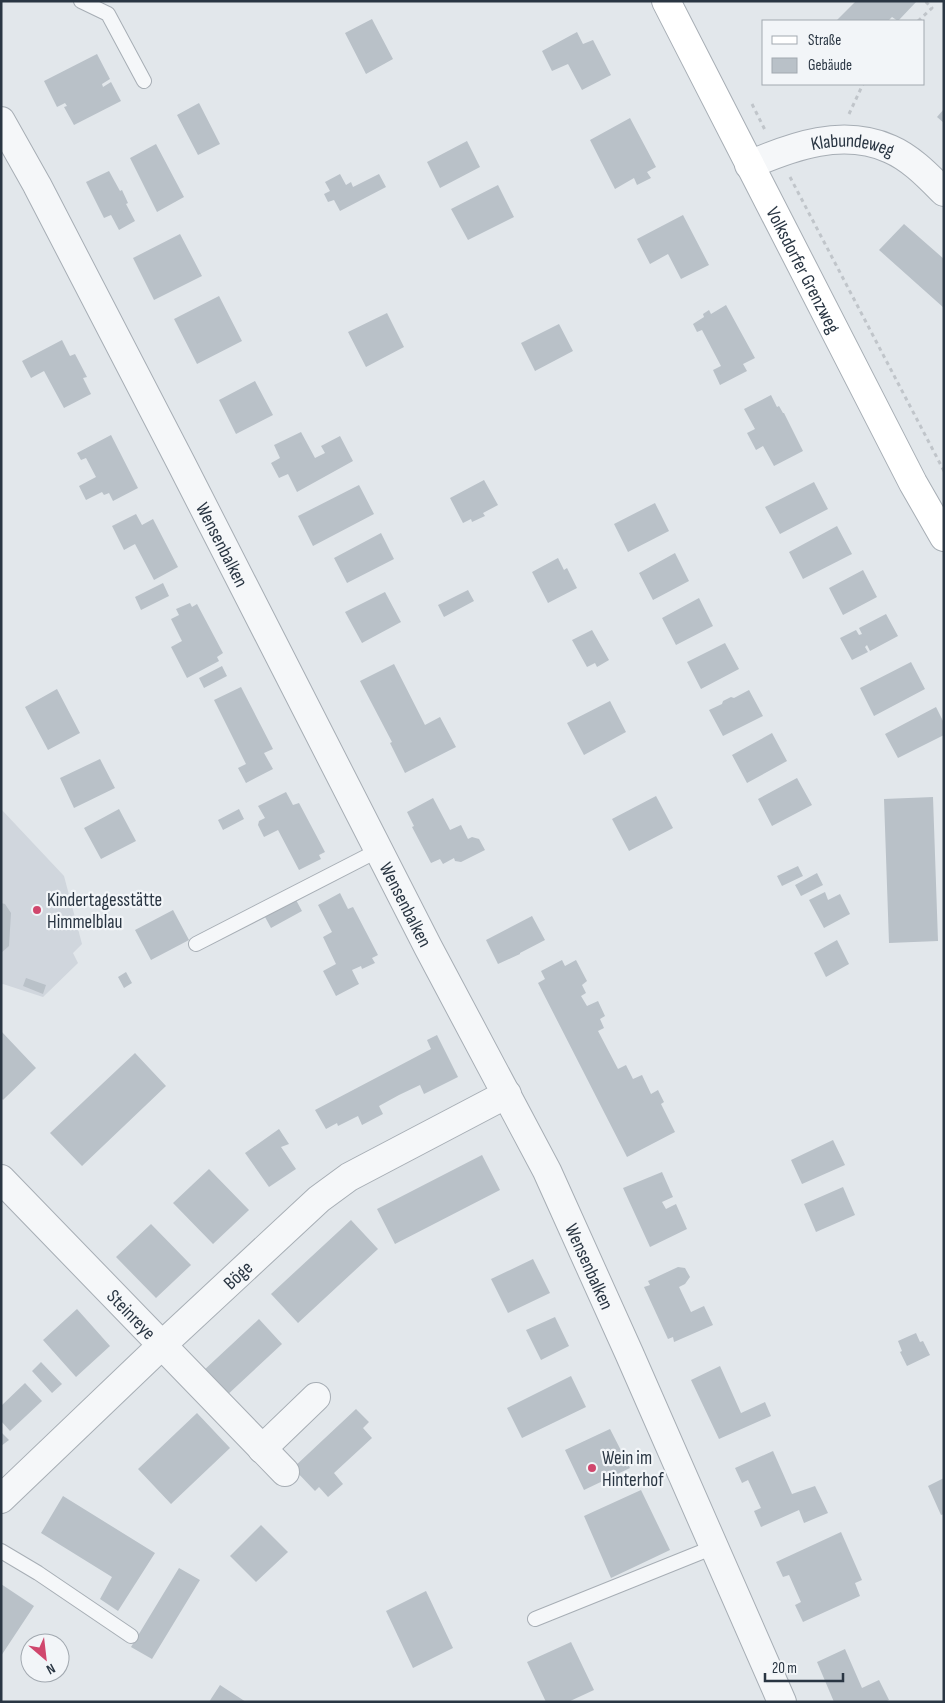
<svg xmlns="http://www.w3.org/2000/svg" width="945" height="1703" font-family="'Sofia Sans Condensed',sans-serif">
<rect width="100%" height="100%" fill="#e2e7eb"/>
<path fill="#d0d6dd" d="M 1,809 L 64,876 L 82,944 L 73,953 L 78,963 L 43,997 L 3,984 L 1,985 Z"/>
<path fill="#b9c1c8" d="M 856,1 L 917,1 L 898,21 L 892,17 L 888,21 L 836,21 Z
M 372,19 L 393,59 L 366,74 L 345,33 Z
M 577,32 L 583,44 L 593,40 L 611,75 L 582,90 L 568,64 L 552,71 L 542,51 Z
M 97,54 L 110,79 L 102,84 L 103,87 L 111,82 L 121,101 L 74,125 L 64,107 L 67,106 L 65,103 L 57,107 L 44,81 Z
M 199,103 L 220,144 L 198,155 L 177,115 Z
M 944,109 L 944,123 L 937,117 Z
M 630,118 L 656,167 L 647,172 L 651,178 L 637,185 L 634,178 L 615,189 L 590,140 Z
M 467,141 L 480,167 L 440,188 L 427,162 Z
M 156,144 L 184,197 L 157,212 L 130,158 Z
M 109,171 L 120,191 L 122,190 L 128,203 L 126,204 L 135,221 L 119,230 L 111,215 L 104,218 L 86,182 Z
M 340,174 L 346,185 L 351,182 L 353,187 L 379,174 L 386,187 L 340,211 L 334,200 L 328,202 L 324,194 L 330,191 L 325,182 Z
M 498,185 L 514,217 L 468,240 L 451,209 Z
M 683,215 L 709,265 L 681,279 L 668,254 L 650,264 L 637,239 Z
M 904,224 L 944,259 L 944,308 L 879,250 Z
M 180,234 L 202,276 L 154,300 L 133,258 Z
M 219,296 L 242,341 L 197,364 L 174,319 Z
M 726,305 L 755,358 L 743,364 L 747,371 L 720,385 L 713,370 L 721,366 L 702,330 L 697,332 L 693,324 L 704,317 L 703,314 L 709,310 L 711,314 Z
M 387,313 L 404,347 L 366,367 L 348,332 Z
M 559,324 L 573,351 L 535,371 L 521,343 Z
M 62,340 L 70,356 L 75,354 L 87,377 L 83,378 L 91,394 L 64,408 L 44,371 L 31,378 L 22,361 Z
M 255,381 L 273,415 L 236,434 L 219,400 Z
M 771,395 L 777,407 L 779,406 L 783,413 L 784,413 L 803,451 L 774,466 L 763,446 L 756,450 L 747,433 L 755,429 L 744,409 Z
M 301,432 L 315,458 L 325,453 L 321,446 L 340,436 L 353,461 L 297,492 L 288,474 L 279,478 L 271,463 L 280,458 L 274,445 Z
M 111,435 L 138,488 L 113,501 L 109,493 L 104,495 L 102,492 L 86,500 L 79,486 L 96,477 L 86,458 L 81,460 L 77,453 Z
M 484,480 L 498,505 L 483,513 L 485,516 L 472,522 L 471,519 L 463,523 L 450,498 Z
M 814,482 L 828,509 L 780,534 L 765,507 Z
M 359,485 L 374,514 L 313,546 L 298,516 Z
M 655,503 L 669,531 L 628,552 L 614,524 Z
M 136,514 L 142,525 L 153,519 L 178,567 L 154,580 L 135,544 L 124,550 L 112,526 Z
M 837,526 L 852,554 L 803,579 L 789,552 Z
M 381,533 L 394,559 L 347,583 L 334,558 Z
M 675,553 L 689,581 L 653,600 L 639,573 Z
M 558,558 L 564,570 L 567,568 L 577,588 L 548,603 L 532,572 Z
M 863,570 L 877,597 L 843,615 L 829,588 Z
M 163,583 L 169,596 L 141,610 L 135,597 Z
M 468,590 L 474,601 L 444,617 L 438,605 Z
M 385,592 L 401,622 L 362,643 L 345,612 Z
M 699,598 L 713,626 L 676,645 L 662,618 Z
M 190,603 L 192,607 L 197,604 L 223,653 L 217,657 L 219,661 L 187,678 L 171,647 L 182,641 L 171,619 L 179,615 L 176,609 Z
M 886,614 L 898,636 L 870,651 L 867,645 L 865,647 L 868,652 L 852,660 L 840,638 L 856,630 L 859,635 L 862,634 L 859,628 Z
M 592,630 L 609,660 L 597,667 L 595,663 L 587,667 L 572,640 Z
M 725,643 L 739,669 L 701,689 L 687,662 Z
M 911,662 L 925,689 L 874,716 L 860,688 Z
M 394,664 L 425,725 L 440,717 L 456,747 L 405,773 L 390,743 L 392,742 L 360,681 Z
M 222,666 L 227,676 L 204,688 L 199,678 Z
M 241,687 L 273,749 L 264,753 L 273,769 L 246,783 L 238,768 L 246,764 L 214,700 Z
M 57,689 L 80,733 L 48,750 L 25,707 Z
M 749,690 L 763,716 L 723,736 L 709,710 L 722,704 L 723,701 L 731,697 L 734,698 Z
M 610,701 L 626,732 L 584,755 L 567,723 Z
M 936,707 L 944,723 L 944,735 L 898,758 L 885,734 Z
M 772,733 L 787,761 L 747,783 L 732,755 Z
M 100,759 L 115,788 L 74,808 L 60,778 Z
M 797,778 L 812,805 L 772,826 L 758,799 Z
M 286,792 L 293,805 L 299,803 L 325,852 L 319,855 L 321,859 L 299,870 L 278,830 L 264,837 L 258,825 L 259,821 L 265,818 L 258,806 Z
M 656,796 L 673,828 L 629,851 L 612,819 Z
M 933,797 L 938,941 L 889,943 L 884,799 Z
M 433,798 L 450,830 L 461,825 L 468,839 L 472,837 L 479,839 L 485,850 L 461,862 L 455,861 L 454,858 L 443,864 L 440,859 L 431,863 L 412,827 L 414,826 L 407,812 Z
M 119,809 L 136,841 L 101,859 L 84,828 Z
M 239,809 L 244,819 L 223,830 L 218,820 Z
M 798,866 L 803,876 L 782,886 L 777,876 Z
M 817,873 L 823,885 L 801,896 L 795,885 Z
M 825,892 L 828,900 L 840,894 L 850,914 L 824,928 L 809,900 Z
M 340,893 L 348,909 L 353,907 L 378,955 L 372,958 L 375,963 L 362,969 L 361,966 L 352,970 L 359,984 L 336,996 L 323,971 L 336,964 L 323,937 L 332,932 L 318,905 Z
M 296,900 L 302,911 L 271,928 L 265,917 Z
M 1,903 L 5,904 L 11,913 L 9,946 L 1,953 Z
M 173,910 L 189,940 L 151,960 L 135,930 Z
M 532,916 L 545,940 L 520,953 L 520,954 L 498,964 L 486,940 Z
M 837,940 L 849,964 L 826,977 L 814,953 Z
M 562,960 L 565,966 L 576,960 L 587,981 L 582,985 L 586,993 L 581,996 L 587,1006 L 598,1001 L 605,1016 L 600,1019 L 604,1028 L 598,1031 L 618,1069 L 626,1065 L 633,1079 L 642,1075 L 651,1094 L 658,1090 L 664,1102 L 661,1104 L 675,1132 L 627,1157 L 538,983 L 545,979 L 541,971 Z
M 126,972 L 132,983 L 124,988 L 118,977 Z
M 26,978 L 46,985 L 43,994 L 23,986 Z
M 1,1031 L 36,1068 L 3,1100 L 1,1098 Z
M 437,1035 L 458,1077 L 424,1094 L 420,1085 L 399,1095 L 379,1106 L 383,1114 L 362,1125 L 358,1116 L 338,1126 L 337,1123 L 326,1129 L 315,1110 L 431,1049 L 427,1040 Z
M 135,1053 L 166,1086 L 82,1166 L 50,1133 Z
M 279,1129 L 289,1144 L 281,1147 L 296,1169 L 269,1187 L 245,1153 Z
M 833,1140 L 845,1165 L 802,1184 L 791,1160 Z
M 482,1155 L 500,1190 L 395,1244 L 377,1209 Z
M 209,1169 L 249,1210 L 213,1244 L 173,1203 Z
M 662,1172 L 673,1197 L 662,1202 L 666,1209 L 676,1204 L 687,1229 L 650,1247 L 623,1188 Z
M 843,1187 L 855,1215 L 816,1232 L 804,1204 Z
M 351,1220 L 378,1249 L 298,1323 L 271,1294 Z
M 151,1224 L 191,1265 L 156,1298 L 116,1257 Z
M 533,1259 L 550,1293 L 508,1313 L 491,1279 Z
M 678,1267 L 685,1268 L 690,1277 L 685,1284 L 679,1287 L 691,1312 L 704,1306 L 713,1325 L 674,1342 L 673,1337 L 668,1339 L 644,1287 L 650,1285 L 648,1281 Z
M 77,1309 L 110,1346 L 76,1377 L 43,1340 Z
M 555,1317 L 569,1346 L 541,1360 L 526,1330 Z
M 259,1319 L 282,1344 L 225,1397 L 202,1372 Z
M 916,1333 L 920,1342 L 923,1341 L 930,1355 L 907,1366 L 900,1352 L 902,1351 L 898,1341 Z
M 41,1362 L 62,1384 L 52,1393 L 32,1371 Z
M 720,1366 L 741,1413 L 765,1402 L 771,1416 L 719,1439 L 691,1380 Z
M 571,1376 L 586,1407 L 522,1438 L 507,1408 Z
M 25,1383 L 42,1401 L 10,1431 L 1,1421 L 1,1406 Z
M 356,1409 L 369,1422 L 363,1428 L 372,1438 L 334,1473 L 343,1484 L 328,1497 L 319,1487 L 315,1491 L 293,1468 Z
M 197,1413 L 230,1448 L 171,1504 L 138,1469 Z
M 610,1429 L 630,1468 L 584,1490 L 565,1450 Z
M 1,1432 L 9,1440 L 1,1446 Z
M 773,1451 L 792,1494 L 815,1486 L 828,1513 L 804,1523 L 799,1510 L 761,1527 L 754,1511 L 761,1508 L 748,1480 L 742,1483 L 735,1468 Z
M 944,1478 L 944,1514 L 941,1515 L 928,1486 Z
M 641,1490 L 670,1550 L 611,1578 L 584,1516 Z
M 63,1496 L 155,1553 L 118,1611 L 100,1599 L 112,1577 L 41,1533 Z
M 261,1525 L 288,1552 L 256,1582 L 230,1556 Z
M 841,1532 L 862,1580 L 855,1583 L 860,1596 L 803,1622 L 795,1605 L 801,1602 L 789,1575 L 783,1577 L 776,1562 Z
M 179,1568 L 200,1580 L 152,1659 L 131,1647 Z
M 1,1584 L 34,1606 L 1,1656 Z
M 426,1591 L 453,1648 L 413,1668 L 386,1611 Z
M 571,1642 L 594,1690 L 568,1702 L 546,1702 L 527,1662 Z
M 845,1649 L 862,1688 L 879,1680 L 889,1700 L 885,1702 L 834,1702 L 817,1662 Z
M 220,1685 L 246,1702 L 209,1702 Z"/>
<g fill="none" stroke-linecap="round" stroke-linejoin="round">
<g stroke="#a7aeb5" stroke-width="16">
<path id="lane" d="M 81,1 L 108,14 L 144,81
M 196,944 L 379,850
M 1,1551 L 38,1573 L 131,1636
M 535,1619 L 714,1547"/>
</g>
<g stroke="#a7aeb5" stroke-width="30">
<g id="street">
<path id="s1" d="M 1,121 L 37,185 L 181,463 L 428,947 L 547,1171 L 629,1353 L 782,1702"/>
<path id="s2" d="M 749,165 C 793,146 843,128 890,149 C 911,158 928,176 944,192"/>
<path id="s3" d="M 1,1179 L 285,1472"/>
<path d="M 262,1449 L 316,1397"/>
<path id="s4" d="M 1,1499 L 162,1345 L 319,1199 L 349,1177 L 507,1094"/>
</g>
</g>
<g stroke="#a7aeb5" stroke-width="30">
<g id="secondary">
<path id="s5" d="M 666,1 L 913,483 L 944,537"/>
</g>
</g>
<path stroke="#c0c5ca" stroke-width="3" stroke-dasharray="4 4" stroke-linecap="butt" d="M 918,21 L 932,8 L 925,1
M 752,104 L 765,130
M 849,114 L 863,84
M 790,177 L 944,471"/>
<use href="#lane" stroke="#f5f7f9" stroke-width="14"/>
<use href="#street" stroke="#f5f7f9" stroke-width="28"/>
<use href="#secondary" stroke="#fff" stroke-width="28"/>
</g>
<g fill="#d0476d" stroke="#f2f5f8" stroke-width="2">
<circle cx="37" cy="910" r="5"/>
<circle cx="592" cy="1468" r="5"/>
</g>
<g text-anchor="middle" stroke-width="4.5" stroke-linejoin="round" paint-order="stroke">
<g font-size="19" fill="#2a3643" stroke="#f2f5f8">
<text dy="7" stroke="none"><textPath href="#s2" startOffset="108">Klabundeweg</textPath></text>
<text dy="7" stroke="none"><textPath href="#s5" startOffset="302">Volksdorfer Grenzweg</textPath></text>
<text dy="7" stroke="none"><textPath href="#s1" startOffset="478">Wensenbalken</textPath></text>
<text dy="7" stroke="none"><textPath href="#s1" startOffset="882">Wensenbalken</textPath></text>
<text dy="7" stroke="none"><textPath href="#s1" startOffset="1288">Wensenbalken</textPath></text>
<text dy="7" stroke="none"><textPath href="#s4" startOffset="326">Böge</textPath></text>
<text dy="7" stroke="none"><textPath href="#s3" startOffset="188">Steinreye</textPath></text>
</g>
<g font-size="19" fill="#2a3643" stroke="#f2f5f8" text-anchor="start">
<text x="47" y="906">Kindertagesstätte<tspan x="47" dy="22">Himmelblau</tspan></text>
<text x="602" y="1464">Wein im<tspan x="602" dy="22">Hinterhof</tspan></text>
</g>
</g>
<rect width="945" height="1703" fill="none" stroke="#2a3643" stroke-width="5"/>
<rect x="762" y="20" width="162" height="65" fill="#f2f5f8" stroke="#a2a9b0"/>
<rect x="772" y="36" width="25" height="8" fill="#ffffff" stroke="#a2a9b0"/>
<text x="808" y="45" font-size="15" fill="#2a3643">Straße</text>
<rect x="772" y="58" width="25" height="15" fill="#b9c1c8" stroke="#a2a9b0"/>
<text x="808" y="70" font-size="15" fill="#2a3643">Gebäude</text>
<g transform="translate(45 1658) rotate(152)"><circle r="24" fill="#f2f5f8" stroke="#a2a9b0"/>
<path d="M0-4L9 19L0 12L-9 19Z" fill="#d0476d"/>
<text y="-8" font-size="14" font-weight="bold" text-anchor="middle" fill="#2a3643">N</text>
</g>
<path d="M765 1673v8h78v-8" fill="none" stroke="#2a3643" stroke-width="2.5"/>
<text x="772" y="1673" font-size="15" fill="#2a3643" stroke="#f2f5f8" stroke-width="4" paint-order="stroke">20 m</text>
</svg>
